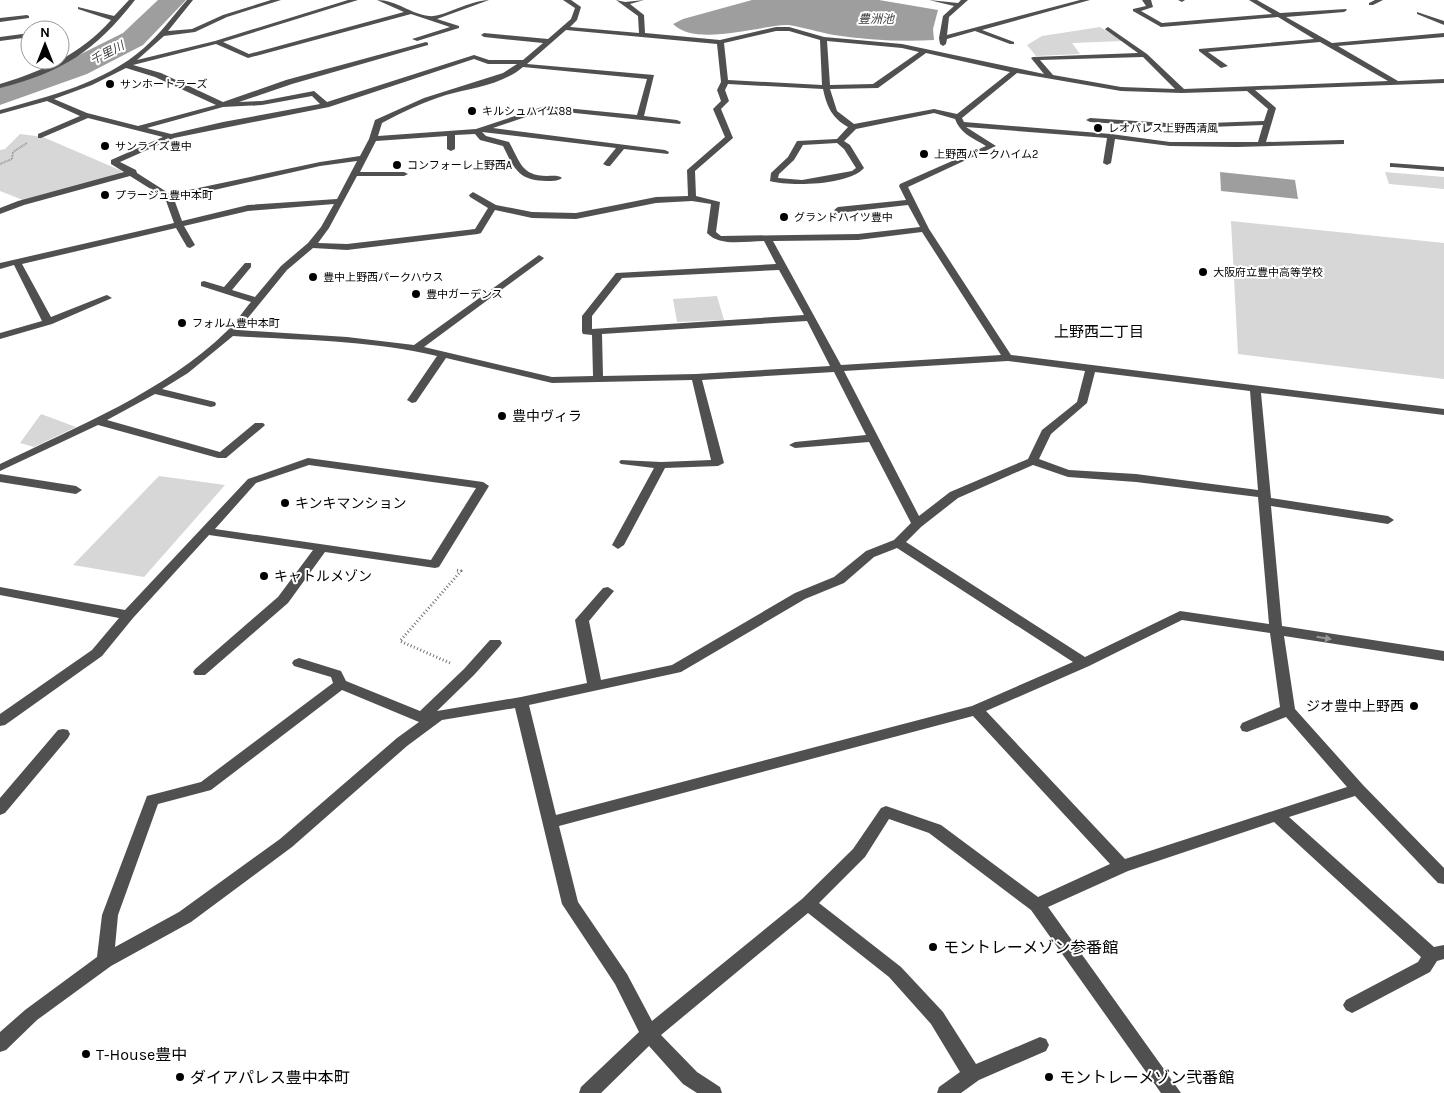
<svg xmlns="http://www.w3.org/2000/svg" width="1444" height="1093" font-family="Karla,'Noto Sans JP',sans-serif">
<rect width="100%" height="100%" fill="#fff"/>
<path fill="#d7d7d7" d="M 1100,27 L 1123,41 L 1072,43 L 1080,54 L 1036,56 L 1027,45 L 1042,36 Z
M 20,134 L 43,137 L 122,171 L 120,174 L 23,200 L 0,191 L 0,150 L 5,149 Z
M 1385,172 L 1444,177 L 1444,189 L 1389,184 Z
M 1231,221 L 1444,243 L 1444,379 L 1238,354 Z
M 717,296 L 724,320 L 677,322 L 673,299 Z
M 41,414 L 76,427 L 34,447 L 20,443 Z
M 159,476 L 225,485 L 144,577 L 73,565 Z"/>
<path fill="#9e9e9e" d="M 752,0 L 879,0 L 938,10 L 933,29 L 934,40 C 902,42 867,40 834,35 C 821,33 796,25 786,25 C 757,26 696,47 673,24 L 683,19 Z
M 1220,172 L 1295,180 L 1298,199 L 1221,191 Z"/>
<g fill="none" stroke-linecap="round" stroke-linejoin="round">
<path fill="#9e9e9e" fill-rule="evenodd" d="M 158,0 L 186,0 L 143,45 L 87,74 L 0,105 L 0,85 L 65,62 L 123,33 Z"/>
<path stroke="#727272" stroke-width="2" stroke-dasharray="0.5 1" stroke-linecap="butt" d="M 0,164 L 12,159 L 13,152 L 27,143"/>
<path stroke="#727272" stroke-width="3" stroke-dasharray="1 2.5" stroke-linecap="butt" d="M 450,663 L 400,641 L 461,571 L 455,570"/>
<path fill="#505050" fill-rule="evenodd" d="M 129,0 L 135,0 C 95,51 63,72 0,88 L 0,84 C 43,71 81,54 111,20 L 78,9 L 78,7 L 114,16 Z
M 187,0 L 193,0 L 168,31 L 192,29 L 223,15 L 271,0 L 281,0 L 227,17 L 195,32 L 164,36 L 137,60 L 215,41 L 348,0 L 358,0 L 223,42 L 249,54 L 404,12 L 377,0 C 396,0 411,14 429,16 C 441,18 471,0 489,0 L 437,19 L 459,26 L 459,28 L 417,41 L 412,39 L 450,27 L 411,14 L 248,58 L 216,44 L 133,65 L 161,73 L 223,102 L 286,80 L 426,42 L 428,43 L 428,45 L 292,84 L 239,102 L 262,101 L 314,91 L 327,102 L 474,55 L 489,60 L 523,60 L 543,43 L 484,37 L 481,35 L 484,33 L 548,39 L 571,19 L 575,8 L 563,0 L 571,0 L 581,7 L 577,20 L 570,27 L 639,33 L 638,16 L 616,0 L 625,2 L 644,0 L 630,4 L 644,15 L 645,33 L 720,40 L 776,27 L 789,27 L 824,37 L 902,44 L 1044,74 L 1031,58 L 1033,57 L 1138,53 L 1106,30 L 1105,29 L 1108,27 L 1147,54 L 1184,89 L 1388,81 L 1320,42 L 1208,52 L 1228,66 L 1221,68 L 1199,51 L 1199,49 L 1314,39 L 1278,17 L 1161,27 L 1133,11 L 1133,9 L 1146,6 L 1142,0 L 1151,0 L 1153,7 L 1141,11 L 1162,23 L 1272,14 L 1249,0 L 1257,0 L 1280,13 L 1346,9 L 1347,10 L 1344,12 L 1286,17 L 1332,43 L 1444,33 L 1444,37 L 1338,46 L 1398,81 L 1444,79 L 1444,83 L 1255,90 L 1276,108 L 1266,142 L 1341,140 L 1344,140 L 1344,144 L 1237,147 L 1170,146 L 1115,139 L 1111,163 L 1107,165 L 1103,163 L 1107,138 L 966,127 L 996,146 L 908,187 L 929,229 L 1011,355 L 1444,409 L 1444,415 L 1261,393 L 1271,498 L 1388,516 L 1394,520 L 1388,524 L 1271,506 L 1282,626 L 1444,651 L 1444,661 L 1284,636 L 1295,709 L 1363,785 L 1444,868 L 1444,884 L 1438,883 L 1355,796 L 1289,817 L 1434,947 L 1444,945 L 1444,959 L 1437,961 L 1430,972 L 1358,1010 L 1352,1013 L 1346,1010 L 1343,1005 L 1346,1000 L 1418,962 L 1421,957 L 1274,822 L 1128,871 L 1048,907 L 1181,1093 L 1161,1093 L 1031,910 L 929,833 L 889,819 L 865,857 L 819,903 L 901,967 L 943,1012 L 976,1064 L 1040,1037 L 1046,1039 L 1049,1045 L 1046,1051 L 979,1080 L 961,1093 L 937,1093 L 939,1087 L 960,1072 L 931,1024 L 889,977 L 808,913 L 661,1035 L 697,1072 L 720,1087 L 722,1093 L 697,1093 L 683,1084 L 649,1046 L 601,1093 L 579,1093 L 581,1087 L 639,1032 L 615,984 L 562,904 L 515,708 L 442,720 L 407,746 L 292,847 L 191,922 L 111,966 L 37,1020 L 6,1050 L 0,1052 L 0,1032 L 25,1010 L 97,957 L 102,915 L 147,796 L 201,782 L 333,683 L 331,677 L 294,666 L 292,663 L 294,660 L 299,658 L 341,671 L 346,681 L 420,711 L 464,669 L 490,640 L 500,640 L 502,643 L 500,646 L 474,675 L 437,711 L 521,697 L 587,683 L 575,620 L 603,588 L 608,587 L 614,591 L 589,621 L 601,680 L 672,665 L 795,593 L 834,577 L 866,551 L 894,540 L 911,523 L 869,442 L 795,448 L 789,445 L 795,442 L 866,435 L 834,372 L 702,380 L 724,463 L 718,466 L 665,468 L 624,545 L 618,549 L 612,545 L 654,468 L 621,464 L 619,462 L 621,460 L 661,462 L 711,460 L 692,380 L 552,383 L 446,358 L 416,402 L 412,403 L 407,400 L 437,356 C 371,340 301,340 233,336 L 188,373 L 162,389 L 215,402 L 216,404 L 215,406 L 211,407 L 155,394 L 107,420 L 220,452 L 255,423 L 263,423 L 265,425 L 263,427 L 226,458 L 218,458 L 98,425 L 0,471 L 0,464 C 78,426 164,392 227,331 C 236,323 243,311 251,302 L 201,286 L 201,282 L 204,281 L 224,287 L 245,263 L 251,263 L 251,267 L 232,290 L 255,297 L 281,266 L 308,243 L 321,227 L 334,204 L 248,211 L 184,226 L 195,245 L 190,248 L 187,247 L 176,228 L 22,264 L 51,317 L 104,296 L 107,295 L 112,298 L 52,324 L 0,339 L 0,333 L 42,321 L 14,265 L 0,269 L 0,263 L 174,223 L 165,198 L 130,176 L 24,205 L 0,214 L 0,208 L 18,201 L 124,172 L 111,164 L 111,160 L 163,137 L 88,118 L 41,138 L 38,138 L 38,134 L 80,116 L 47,101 L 0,114 L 0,110 C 50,96 104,83 144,48 C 160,34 172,17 187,0 ZM 566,30 L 717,44 L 721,82 L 717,90 L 721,101 L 713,109 L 725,137 L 687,170 L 688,196 L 656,197 L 576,213 L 532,212 L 496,205 L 473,192 L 469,195 L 470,197 L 488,208 L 475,229 L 347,244 L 318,243 L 329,228 L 357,176 L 404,176 L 408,174 L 404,172 L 360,172 L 376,141 L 447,136 L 447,149 L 451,151 L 455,149 L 455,135 L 475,134 L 480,140 L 503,146 C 514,168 518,181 547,181 C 553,181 558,181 562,178 C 558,175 553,176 547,176 C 521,176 520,161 509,142 L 486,136 L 482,132 L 616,148 L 603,164 L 607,166 L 610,166 L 624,149 L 668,154 L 669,152 L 665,150 L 493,128 L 546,110 L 680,124 L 681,122 L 677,120 L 644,116 L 654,75 L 527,64 ZM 776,31 L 789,31 L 820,40 L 822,85 L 728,80 L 724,43 ZM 827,41 L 902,48 L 919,52 L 873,84 L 830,85 ZM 926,53 L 1010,72 L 957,114 L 934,109 L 854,124 L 837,111 L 830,89 L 878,88 ZM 1143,57 L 1175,89 L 1121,87 L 1053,75 L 1040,60 ZM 474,59 L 488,64 L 517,64 L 503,73 L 424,98 L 375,120 L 369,139 L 360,156 L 320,162 L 170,194 L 137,173 L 136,170 L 120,162 L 174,138 L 329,107 ZM 523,67 L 647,79 L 637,115 L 545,106 L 476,129 L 378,136 L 382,123 C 402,112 424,102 446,95 C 471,88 502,85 523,67 ZM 126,68 L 155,77 L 216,105 L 138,126 L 87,113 L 54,99 L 92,85 ZM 1017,73 L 1121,91 L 1182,93 L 1247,91 L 1268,109 L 1264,121 L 1182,124 L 1090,118 L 1086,120 L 1090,122 L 1182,128 L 1263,125 L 1258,142 L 1170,142 L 1111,134 L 964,122 L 962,118 ZM 728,84 L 823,89 C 827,107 832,118 848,127 L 837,139 L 797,141 L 788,157 L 771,173 L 770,181 C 790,187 850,185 864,168 L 850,145 L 844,141 L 856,129 L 934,113 L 955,119 C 960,133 971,137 986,146 L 900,184 L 899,186 L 906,200 L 838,207 L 834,210 L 838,213 L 908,205 L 920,227 L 858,234 L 721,236 L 716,232 L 720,202 L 696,196 L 695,171 L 733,138 L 721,109 L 729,101 L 725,90 ZM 312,96 L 320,104 L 223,122 L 171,134 L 147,128 L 223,107 L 262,105 ZM 837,143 L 844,149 L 856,168 L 852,171 L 802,180 L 778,178 L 779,174 L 794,160 L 803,145 ZM 357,161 L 337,199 L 248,205 L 182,221 L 174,199 L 320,166 ZM 692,201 L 711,204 L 707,233 C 720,247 745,241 764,241 L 776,264 L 616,273 L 582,316 L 582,332 L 583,334 L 592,335 L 593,376 L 552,377 L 424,347 L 542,260 L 544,258 L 539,255 L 414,345 L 347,337 L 238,330 L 287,270 L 313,248 L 347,250 L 478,234 L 481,233 L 495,210 L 532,218 L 576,219 L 656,203 ZM 922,232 L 1001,355 L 841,365 L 773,241 L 858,240 ZM 779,270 L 804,315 L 592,329 L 592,316 L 622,278 ZM 807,321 L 830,366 L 696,374 L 603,376 L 602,334 ZM 1008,361 L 1085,371 L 1077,402 L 1042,430 L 1028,459 L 950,492 L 919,516 L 844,371 ZM 1095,372 L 1250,391 L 1258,490 L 1136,474 L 1069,470 L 1039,459 L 1051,434 L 1087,403 ZM 1033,465 L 1068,477 L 1136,482 L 1258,497 L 1269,624 L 1180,611 L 1085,657 L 906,542 L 921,527 L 958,498 ZM 897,548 L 1073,662 L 972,706 L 556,815 L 529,705 L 681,672 L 805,599 L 844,583 L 874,557 ZM 1182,620 L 1270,633 L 1280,707 L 1242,723 L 1240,727 L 1242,731 L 1247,732 L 1286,717 L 1347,787 L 1125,859 L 986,711 L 1089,666 ZM 342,690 L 419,722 L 397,738 L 280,839 L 179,912 L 115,947 L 118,915 L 158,804 L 211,790 ZM 973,716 L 1110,864 L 1038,897 L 941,825 L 886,806 L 881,808 L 853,849 L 802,899 L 652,1021 L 627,974 L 578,902 L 559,826 Z
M 929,0 L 958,3 L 961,0 L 968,0 L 949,17 L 947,35 L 1080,0 L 1090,0 L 982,30 L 1014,42 L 1014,44 L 1010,44 L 975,31 L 947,39 L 946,44 L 943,46 L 940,44 L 939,38 L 943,16 L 954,6 Z
M 1178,0 L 1185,0 L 1182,2 Z
M 1375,0 L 1383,0 L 1373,5 L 1369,5 L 1369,3 Z
M 1417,12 L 1444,21 L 1444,25 L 1417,14 Z
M 27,15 L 29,16 L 29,18 L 0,22 L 0,18 Z
M 60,30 L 63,31 L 63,33 L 60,34 Z
M 30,33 L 30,37 L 0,41 L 0,37 Z
M 1390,163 L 1444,167 L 1444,171 L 1393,167 L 1390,167 Z
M 308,458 L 483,482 L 489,486 L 439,567 L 435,568 L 325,552 L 288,603 L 205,675 L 195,675 L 193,672 L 195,669 L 278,597 L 313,550 L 209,535 L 133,618 L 102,656 L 5,725 L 0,726 L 0,714 L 92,650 L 119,618 L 0,595 L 0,587 L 125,610 L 248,479 ZM 309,465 L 476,488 L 431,560 L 215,529 L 256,483 Z
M 0,474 L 76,486 L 82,490 L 76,494 L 0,482 Z
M 63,729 L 68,730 L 70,734 L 68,738 L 5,813 L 0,815 L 0,798 L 58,730 Z"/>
</g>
<defs><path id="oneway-solid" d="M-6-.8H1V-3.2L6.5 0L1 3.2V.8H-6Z" transform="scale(1.25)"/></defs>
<use fill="#969696" href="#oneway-solid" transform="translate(1324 638) rotate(9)"/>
<g fill="#000" stroke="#fff" stroke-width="2">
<circle cx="110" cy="84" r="5"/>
<circle cx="472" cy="111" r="5"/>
<circle cx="1098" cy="128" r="5"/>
<circle cx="105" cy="146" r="5"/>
<circle cx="924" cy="154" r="5"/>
<circle cx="397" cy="165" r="5"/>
<circle cx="105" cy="195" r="5"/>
<circle cx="784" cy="217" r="5"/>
<circle cx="1203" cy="272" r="5"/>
<circle cx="313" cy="277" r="5"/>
<circle cx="416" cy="294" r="5"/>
<circle cx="182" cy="323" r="5"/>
<circle cx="502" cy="416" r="5"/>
<circle cx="285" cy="503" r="5"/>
<circle cx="264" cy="576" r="5"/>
<circle cx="1414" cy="706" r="5"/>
<circle cx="933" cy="947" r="5"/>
<circle cx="86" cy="1054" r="5"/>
<circle cx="180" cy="1077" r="5"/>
<circle cx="1049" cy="1077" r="5"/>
</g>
<g text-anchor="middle" stroke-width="4" stroke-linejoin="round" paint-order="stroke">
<g font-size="11" fill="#000" stroke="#fff" text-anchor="start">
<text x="120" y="88">サンホートラーズ</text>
<text x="482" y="115">キルシュハイム88</text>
<text x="1108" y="132">レオパレス上野西清風</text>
<text x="115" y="150">サンライズ豊中</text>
<text x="934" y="158">上野西パークハイム2</text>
<text x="407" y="169">コンフォーレ上野西A</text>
<text x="115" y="199">プラージュ豊中本町</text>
<text x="794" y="221">グランドハイツ豊中</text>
<text x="1213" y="276">大阪府立豊中高等学校</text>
<text x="323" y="281">豊中上野西パークハウス</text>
<text x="426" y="298">豊中ガーデンス</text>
<text x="192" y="327">フォルム豊中本町</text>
</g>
<g font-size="12" font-style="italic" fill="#3f3f3f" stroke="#fff">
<text x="876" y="23">豊洲池</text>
<text transform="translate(107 53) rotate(-27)" y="4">千里川</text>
</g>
<g font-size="14" fill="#000" stroke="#fff" text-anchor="start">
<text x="512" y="421">豊中ヴィラ</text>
<text x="295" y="508">キンキマンション</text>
<text x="274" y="581">キャトルメゾン</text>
<text x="1404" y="711" text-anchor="end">ジオ豊中上野西</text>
</g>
<g font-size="15" fill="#000" stroke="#fff">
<text x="1099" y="337">上野西二丁目</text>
</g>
<g font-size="16" fill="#000" stroke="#fff" text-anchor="start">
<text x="943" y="953">モントレーメゾン参番館</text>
<text x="96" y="1060">T-House豊中</text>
<text x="190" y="1083">ダイアパレス豊中本町</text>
<text x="1059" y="1083">モントレーメゾン弐番館</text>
</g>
</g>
<g transform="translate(45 45)"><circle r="24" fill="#ffffff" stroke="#999999"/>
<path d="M0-4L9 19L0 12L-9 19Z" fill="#000000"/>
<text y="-8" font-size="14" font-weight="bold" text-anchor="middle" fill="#000000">N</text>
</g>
</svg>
